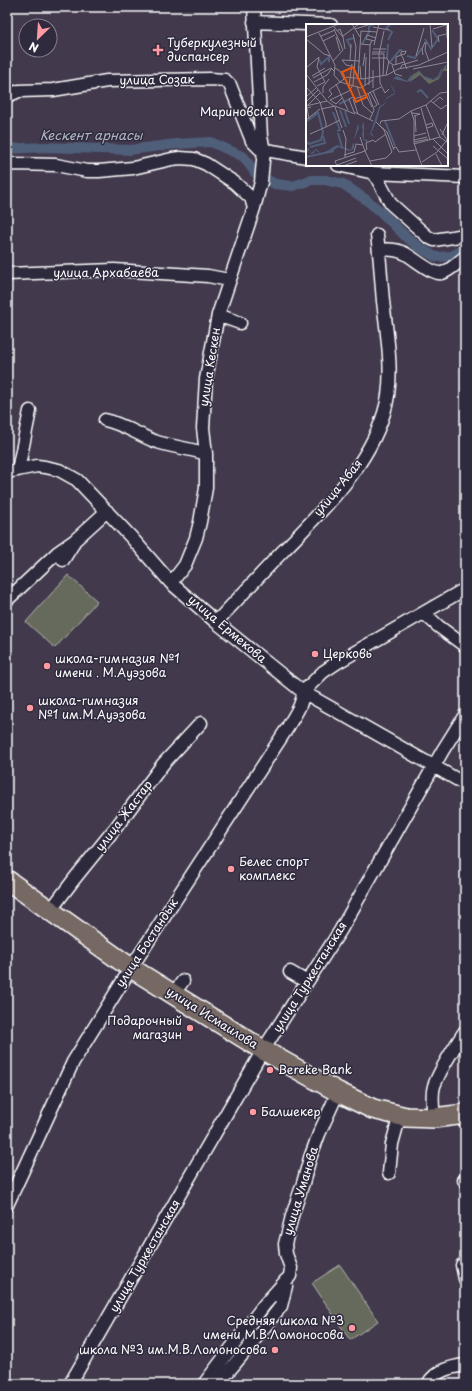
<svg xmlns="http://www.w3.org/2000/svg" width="472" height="1391" font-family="'Playpen Sans',sans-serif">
<rect width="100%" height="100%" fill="#42394d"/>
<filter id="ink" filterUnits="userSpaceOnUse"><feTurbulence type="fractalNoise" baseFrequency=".025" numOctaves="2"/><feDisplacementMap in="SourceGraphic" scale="8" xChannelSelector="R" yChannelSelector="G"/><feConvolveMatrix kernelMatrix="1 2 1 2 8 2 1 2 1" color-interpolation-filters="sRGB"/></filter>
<g filter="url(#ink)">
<path fill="#666a5c" stroke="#b2b4ae" d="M 68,575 L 97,601 L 55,648 L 26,622 Z
M 340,1265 L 378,1321 L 350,1340 L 312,1283 Z"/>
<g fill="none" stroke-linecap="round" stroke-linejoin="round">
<path stroke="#505e7a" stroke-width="10" d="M 7,149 L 44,147 L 129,150 L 176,144 L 211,142 L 244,157 L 255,173 L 275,184 L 293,186 L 311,180 L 325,180 L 343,184 L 365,199 L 380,211 L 404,235 L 420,248 L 436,257 L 452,256 L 465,247"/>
<g stroke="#fff" stroke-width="15">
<path id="street" d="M 254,22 L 331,25
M 7,96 L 19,91 L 53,90 L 107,81 L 210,79 L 225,80 L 230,85 L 252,141 L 260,149 L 307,157
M 338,165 L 374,173 L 465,177
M 7,166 L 13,164 L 56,165 L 87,171 L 99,171 L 133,168 L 172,159 L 180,158 L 194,159 L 206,164 L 235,183 L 251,198 L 254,208
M 374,173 L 391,204 L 428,237 L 434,240 L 465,235
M 379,250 C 387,249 396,249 404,253 C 413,257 432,275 442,273 C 450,271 458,262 465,257
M 7,274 L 114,270 L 208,276 L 229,280
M 218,315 L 240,323
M 105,420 C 123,424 137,434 154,441 C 171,447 189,448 206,454
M 18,470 L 30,411
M 7,472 L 37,466 L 45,467 L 59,470 L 77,480 L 131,537 L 171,583 L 216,622 L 303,692 L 465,784
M 63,560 L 73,544
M 171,583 L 185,565 L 196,538 L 200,522 L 206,488 L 206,454 L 203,428 L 206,379 L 218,315 L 254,208 L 261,182 L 264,150 L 261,137 L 254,7
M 7,600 L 57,553 L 74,541 L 107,511
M 424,613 L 438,626 L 465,646
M 216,622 C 238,599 260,575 283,551 C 322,511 367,468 384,413 C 395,379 387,336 383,301 C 381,279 380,257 377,235
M 50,911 L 75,878 L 117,826 L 163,764 L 201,723
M 290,972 L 307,982
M 173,994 L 183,981
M 434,1118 C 433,1107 431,1096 434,1086 C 441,1067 454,1048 465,1031
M 389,1173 L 392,1144 L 400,1115
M 464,1180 L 465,1180
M 7,1205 L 73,1062 L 131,968 L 288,727 C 294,715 303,705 303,692 L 323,672 L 338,662 L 465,589
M 465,1265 L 462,1265 L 465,1279
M 70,1384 L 263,1050 L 340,931 L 443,750 L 465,715
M 204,1384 L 264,1305 L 290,1276 L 291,1268 L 286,1254 L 285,1244 L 292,1216 L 303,1183 L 310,1158 L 319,1134 L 338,1092
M 218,1384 L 248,1348 L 281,1306 L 286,1286 L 285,1281
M 428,1384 C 436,1370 451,1367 465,1365"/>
</g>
<g stroke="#fff" stroke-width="22">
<path id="primary" d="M 7,880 L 131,968 L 263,1050 L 338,1092 L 373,1109 L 406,1117 L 434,1118 L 465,1114"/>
</g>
<use href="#street" stroke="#2f2a3d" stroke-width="12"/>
<use href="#primary" stroke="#766964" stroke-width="19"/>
</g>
</g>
<g fill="#ff9aa2" stroke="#2f2a3d" stroke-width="1.5">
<path d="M156 44h4v4h4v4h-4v4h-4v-4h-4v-4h4z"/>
<circle cx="282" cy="112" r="4"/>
<circle cx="315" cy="654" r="4"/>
<circle cx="47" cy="666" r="4"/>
<circle cx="30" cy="708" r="4"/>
<circle cx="231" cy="869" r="4"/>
<circle cx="190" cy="1028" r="4"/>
<circle cx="270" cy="1070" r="4"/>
<circle cx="253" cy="1112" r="4"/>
<circle cx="352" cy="1328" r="4"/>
<circle cx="275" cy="1350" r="4"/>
</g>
<g text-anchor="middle" stroke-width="3" stroke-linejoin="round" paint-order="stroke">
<g font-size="12" fill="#fff" stroke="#2f2a3d" text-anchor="start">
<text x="167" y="47">Туберкулезный<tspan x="167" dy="14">диспансер</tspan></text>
<text x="274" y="116" text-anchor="end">Мариновски</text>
<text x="323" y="658">Церковь</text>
<text x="55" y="663">школа-гимназия №1<tspan x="55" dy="14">имени . М.Ауэзова</tspan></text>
<text x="38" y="705">школа-гимназия<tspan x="38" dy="14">№1 им.М.Ауэзова</tspan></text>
<text x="239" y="866">Белес спорт<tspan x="239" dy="14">комплекс</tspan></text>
<text x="182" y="1025" text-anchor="end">Подарочный<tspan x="182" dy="14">магазин</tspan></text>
<text x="278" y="1074">Bereke Bank</text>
<text x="261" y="1116">Балшекер</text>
<text x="344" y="1325" text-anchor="end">Средняя школа №3<tspan x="344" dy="14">имени М.В.Ломоносова</tspan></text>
<text x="267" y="1354" text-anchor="end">школа №3 им.М.В.Ломоносова</text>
</g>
<g font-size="12" fill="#fff" stroke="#2f2a3d">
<text transform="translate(157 80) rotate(-1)" y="4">улица Созак</text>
<text x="106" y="277">улица Архабаева</text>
<text transform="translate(210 367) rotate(-81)" y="4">улица Кескен</text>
<text transform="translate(338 488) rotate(-51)" y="4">улица Абая</text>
<text transform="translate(227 629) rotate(40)" y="4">улица Ермекова</text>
<text transform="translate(124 816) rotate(-53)" y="4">улица Жастар</text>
<text transform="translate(147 943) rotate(-57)" y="4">улица Бостандык</text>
<text transform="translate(310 977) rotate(-58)" y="4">улица Туркестанская</text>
<text transform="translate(212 1018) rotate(32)" y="4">улица Исмаилова</text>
<text transform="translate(301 1191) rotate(-73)" y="4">улица Уманова</text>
<text transform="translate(145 1256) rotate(-60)" y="4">улица Туркестанская</text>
</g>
<g font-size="13" font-style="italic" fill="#b0b7c3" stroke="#2f2a3d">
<text x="91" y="140">Кескент арнасы</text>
</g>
</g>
<g transform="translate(306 24)">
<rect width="142" height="142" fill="#42394d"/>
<path d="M 139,42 L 142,47 L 137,47 L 133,55 L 123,60 L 114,51 L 104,58 L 106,51 L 113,47 L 118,53 L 127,56 L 133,53 Z" fill="#666a5c"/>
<path d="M 140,41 L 142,42 L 142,43 L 137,43 L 133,53 L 126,56 L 124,56 L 118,53 L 113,47 L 109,52 L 105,51 L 105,56 L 102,58 L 88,55 L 85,61 L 89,67 L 89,70 L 80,75 L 79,80 L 74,84 L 71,96 L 65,109 L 67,111 L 68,113 L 63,117 L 60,118 L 57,115 L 56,110 L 57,107 L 56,103 L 57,99 L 54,98 L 52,100 L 53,104 L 47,118 L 48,121 L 48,124 L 46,126 L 43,127 L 32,123 L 28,126 L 16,130 L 9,126 L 8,129 L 5,130 L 3,125 L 0,132 L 0,125 L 3,124 L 5,129 L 10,125 L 16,130 L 31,121 L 45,126 L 52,100 L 54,98 L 58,99 L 58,115 L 63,117 L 68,113 L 64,110 L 73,83 L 79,79 L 80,74 L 89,69 L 85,62 L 88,54 L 91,52 L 101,57 L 105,51 L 109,51 L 113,46 L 118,52 L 127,55 L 132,52 L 135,45 Z" fill="#505e7a"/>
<path fill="none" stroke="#505e7a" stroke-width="2" d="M 119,15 L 125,25 L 132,15 L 126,6M 82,16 L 86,8 L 80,4 L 85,0M 56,20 L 63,8 L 63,2 L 68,0M 45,24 L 41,16 L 48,14M 101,32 L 109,34 L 116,24M 81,34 L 82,20M 13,35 L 15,40 L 23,33 L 23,38M 84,38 L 94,26 L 97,27M 111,68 L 115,66 L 122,74M 33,80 L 44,75M 34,86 L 40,103M 39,87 L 43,100M 27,88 L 34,106 L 31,107M 3,96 L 12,88M 1,97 L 11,90M 79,97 L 89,122M 32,109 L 36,123M 0,117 L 3,120 L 15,116 L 17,108 L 12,88M 4,123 L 19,119 L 17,112M 0,133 L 28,127"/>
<path fill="none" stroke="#8e8894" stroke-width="1" d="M 46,0 L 54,13M 124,0 L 126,23M 140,0 L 141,14M 28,3 L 37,13 L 39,25M 67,3 L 83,6M 28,5 L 37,26M 49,5 L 62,1M 127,5 L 140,1M 31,7 L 34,5 L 37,13M 13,9 L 29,41 L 28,51 L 34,58 L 41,53 L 56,55 L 81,51 L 92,45 L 113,41 L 142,28M 15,12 L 29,6M 37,12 L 53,0M 0,13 L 33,0M 30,13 L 34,27M 0,15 L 18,30 L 24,32M 17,17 L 29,11M 69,17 L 60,15 L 61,11 L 70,14M 120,18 L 119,26 L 123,37M 133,18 L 132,12 L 140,10M 55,20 L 64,21 L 66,16M 68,21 L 71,8M 67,25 L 80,25M 66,28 L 79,28M 66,30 L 78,30 L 77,52M 73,30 L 74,59 L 79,69 L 83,65M 73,30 L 78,7M 117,31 L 116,25 L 119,18M 110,32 L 118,4M 66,34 L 81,34 L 83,38M 44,36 L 45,20M 27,37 L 37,26M 82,38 L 88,41 L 98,38M 86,41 L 89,50 L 96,52M 90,41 L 90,33 L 95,31 L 99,30 L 100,27 L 95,28 L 95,31 L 97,34 L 100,43 L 101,45M 45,42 L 40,41 L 36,36 L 54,37M 54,42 L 55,55M 57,42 L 59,29M 0,44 L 13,33M 29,44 L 34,47 L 38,55M 94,45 L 96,41 L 112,36M 107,45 L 142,38M 67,46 L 67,64M 0,50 L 21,77 L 0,82M 80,51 L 83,37M 6,52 L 19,44M 7,54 L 25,44 L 28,47M 52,54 L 55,7 L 71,8 L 73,0M 8,58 L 21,51 L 26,44M 30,60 L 42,86M 59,61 L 60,33M 63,61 L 64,21M 11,62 L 19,58 L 11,43 L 13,33M 43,62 L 46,40M 51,62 L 57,81 L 66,89M 0,63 L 14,78 L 20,99 L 20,103 L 4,110M 67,67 L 73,81M 64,68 L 71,81 L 68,83M 17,69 L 17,63 L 23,55M 62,69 L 68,86 L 64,95M 60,71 L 66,83M 0,73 L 10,64M 47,73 L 43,75 L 48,88 L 67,97M 22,74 L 26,70 L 23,66 L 34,58 L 55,64 L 67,56M 24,76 L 43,67 L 47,61 L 50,23 L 47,10M 24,76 L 30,80 L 36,74M 21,77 L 29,83 L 36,104M 125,77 L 135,85 L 141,81M 0,78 L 12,66M 127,79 L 134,73 L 137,76M 2,81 L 14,69M 120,81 L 134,113 L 142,119M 29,82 L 49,90M 115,84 L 124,116M 15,85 L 29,82M 106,89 L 114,90 L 108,92M 52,90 L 47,75 L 55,73 L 75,63M 109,91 L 110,108M 3,95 L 1,84 L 5,83M 0,96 L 14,85M 74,100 L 75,97 L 93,95 L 105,87M 120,101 L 126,99 L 127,102 L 121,104M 20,103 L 34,96M 134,105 L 141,116M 37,106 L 40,115 L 39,133M 136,111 L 141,100M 108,112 L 120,109M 54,113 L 59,127M 127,115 L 142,130M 108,116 L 121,113M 108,118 L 122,115M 108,120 L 134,113M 127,122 L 142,135M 87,124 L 90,123 L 93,128 L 110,126M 59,127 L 61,125 L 60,119 L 67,116 L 69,118 L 80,110M 130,130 L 136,142M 38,131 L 48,128 L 50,120 L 57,121M 64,137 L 80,134 L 86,128 L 78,106 L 70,98 L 81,108 L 88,126M 116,138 L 131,128 L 142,115M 31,141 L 50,134M 31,142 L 29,137 L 59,127 L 66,142M 37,142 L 51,137M 116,142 L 108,119 L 108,96 L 105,87 L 120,81 L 134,69 L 142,68"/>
<path fill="#e8590c" fill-opacity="0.15" stroke="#e8590c" stroke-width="2" d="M 47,43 L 61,73 L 50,78 L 36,48 Z"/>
<rect width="142" height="142" fill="none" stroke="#fff" stroke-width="2"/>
</g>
<rect width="472" height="1391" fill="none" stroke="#2f2a3d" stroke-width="24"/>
<rect x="12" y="12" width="448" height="1367" fill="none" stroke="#fff" stroke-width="1.5" filter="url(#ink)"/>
<g transform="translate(38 38) rotate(205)"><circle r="19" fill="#2f2a3d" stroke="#827f8b"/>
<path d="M0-3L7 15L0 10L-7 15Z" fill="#ff9aa2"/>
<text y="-6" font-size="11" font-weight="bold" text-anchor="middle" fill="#ffffff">N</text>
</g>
</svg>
